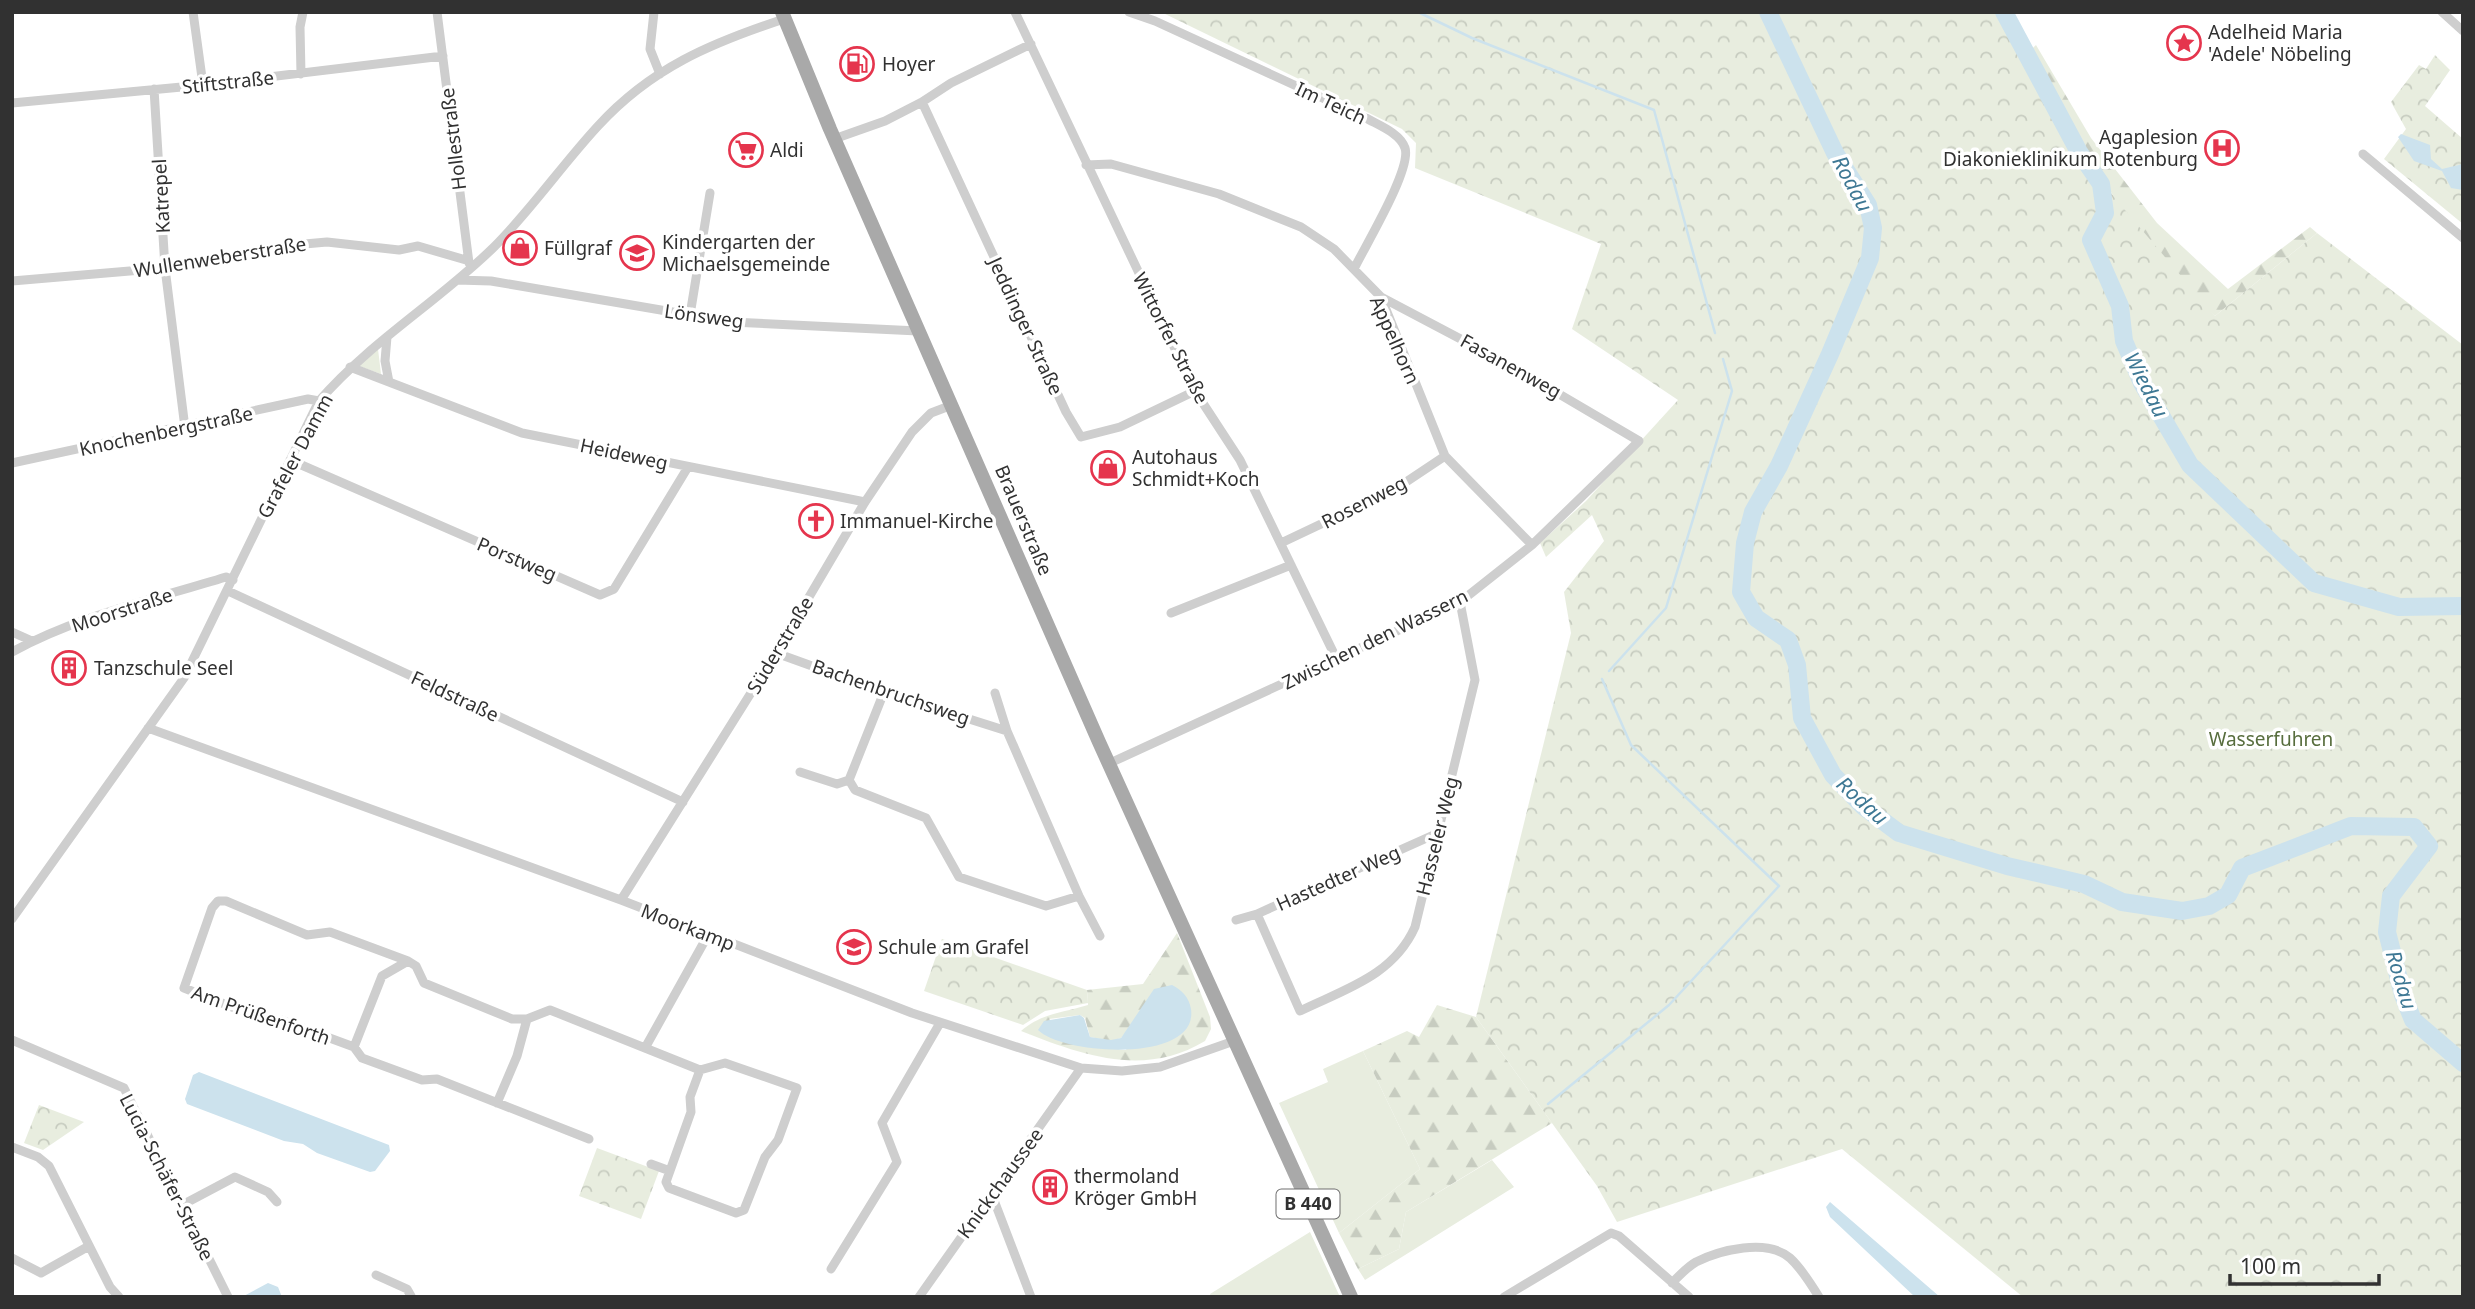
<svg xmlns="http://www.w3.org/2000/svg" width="2475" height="1309" font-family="'Noto Sans',sans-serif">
<defs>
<pattern id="forest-firs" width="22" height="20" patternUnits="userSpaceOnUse" patternTransform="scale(1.75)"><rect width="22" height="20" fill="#e8eddf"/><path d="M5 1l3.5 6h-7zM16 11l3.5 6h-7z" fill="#c7ccc0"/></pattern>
<pattern id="park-crowns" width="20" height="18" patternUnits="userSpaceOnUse" patternTransform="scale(1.75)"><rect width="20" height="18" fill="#e8eddf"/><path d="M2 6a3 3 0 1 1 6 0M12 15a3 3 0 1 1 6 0" fill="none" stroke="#c7ccc0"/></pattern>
</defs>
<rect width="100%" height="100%" fill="#fff"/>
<path fill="#e8eddf" d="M 378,349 L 381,374 L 359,366 Z
M 1363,1051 L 1420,1169 L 1339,1233 L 1279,1103 L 1328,1082 L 1323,1069 Z
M 1492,1160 L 1514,1187 L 1365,1280 L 1358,1269 L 1399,1249 L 1406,1212 Z
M 1310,1232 L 1340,1297 L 1211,1297 L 1210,1294 Z"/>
<path fill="url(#forest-firs)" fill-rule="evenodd" d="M 2036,45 L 2091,138 L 2157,223 L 2228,289 L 2310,227 L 2317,233 L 2215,316 L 2108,214 L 2114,197 L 2101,175 L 2015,65 Z
M 1177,933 L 1210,1017 L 1211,1029 L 1205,1041 C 1144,1078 1082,1055 1021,1031 C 1042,1013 1062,1013 1088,1005 L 1087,990 L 1143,984 ZM 1080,1015 L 1085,1018 L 1090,1037 L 1111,1041 L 1121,1038 L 1139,1016 L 1126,1050 L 1091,1046 L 1049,1019 Z
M 1437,1005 L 1476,1017 L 1552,1123 L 1406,1212 L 1399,1249 L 1358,1269 L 1339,1233 L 1420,1169 L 1363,1051 L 1407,1031 L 1419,1037 Z"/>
<path fill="url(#park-crowns)" d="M 1161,12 L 2011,12 L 2031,55 L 2114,197 L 2215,316 L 2317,233 L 2463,345 L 2463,1297 L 2023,1297 L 1842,1149 L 1617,1222 L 1597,1186 L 1476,1017 L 1571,633 L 1564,592 L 1604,541 L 1592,515 L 1546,557 L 1540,543 L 1586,501 L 1678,400 L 1572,329 L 1601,244 L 1415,168 L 1416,143 L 1402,129 Z
M 2435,55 L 2450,70 L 2425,106 L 2463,139 L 2463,224 L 2384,159 L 2406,129 L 2391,102 L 2419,65 L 2426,69 Z
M 942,939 L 1087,990 L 1088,1003 L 1045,1011 L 1023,1025 L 924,991 Z
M 39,1105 L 84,1122 L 43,1150 L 24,1143 Z
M 597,1148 L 659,1171 L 641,1219 L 579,1196 Z"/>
<path fill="#cce2ed" d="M 2401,134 L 2430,145 L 2431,159 L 2442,169 L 2463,164 L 2463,190 L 2451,188 L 2442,171 L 2414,161 L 2398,137 Z
M 1172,985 C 1182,990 1189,997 1191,1009 C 1199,1064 1063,1055 1038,1030 L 1044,1021 L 1080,1015 L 1084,1018 L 1090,1037 L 1111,1040 L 1121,1038 L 1154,989 Z
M 199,1072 L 389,1145 L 390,1151 L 375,1171 L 370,1172 L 317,1153 L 303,1144 L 284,1141 L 187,1104 L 185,1099 L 193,1075 Z
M 1830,1202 L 1940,1297 L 1915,1297 L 1830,1217 L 1826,1207 Z
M 268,1283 L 278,1287 L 282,1297 L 242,1297 Z"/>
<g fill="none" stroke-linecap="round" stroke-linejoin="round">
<path stroke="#cce2ed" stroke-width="2.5" d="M 1418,12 L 1472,38 L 1654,110 L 1715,333
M 1609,671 L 1666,608 L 1732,391 L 1723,359
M 1548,1104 L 1669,1005 L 1779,886 L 1631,745 L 1602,679"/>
<path stroke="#cce2ed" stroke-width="18" d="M 1768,12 L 1835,153 L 1868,205 L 1873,228 L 1870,258 L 1830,354 L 1779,466 L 1753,512 L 1745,543 L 1741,592 L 1756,618 L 1788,640 L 1797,665 L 1802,718 L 1833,775 L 1863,806 L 1899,833 L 2007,866 L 2084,884 L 2122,902 L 2182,911 L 2209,906 L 2228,895 L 2242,868 L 2351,826 L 2414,827 L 2429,846 L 2391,896 L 2387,932 L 2403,995 L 2413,1020 L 2463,1063
M 2004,12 L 2079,152 L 2101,184 L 2105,213 L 2091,240 L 2120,306 L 2124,341 L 2142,383 L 2190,465 L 2314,583 L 2399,607 L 2463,606"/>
<path stroke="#cecece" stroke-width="9" d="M 193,12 L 203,85
M 437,12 L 469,263
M 654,12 L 650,49 L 660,74
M 1015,12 L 1195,391 L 1240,460 L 1337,660
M 1129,12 L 1155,21 L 1366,118 C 1378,125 1400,133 1405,148 C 1412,169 1365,246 1354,269
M 2442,12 L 2463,31
M 301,74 L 300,27 L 303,12
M 154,89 L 165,268 L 185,428
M 922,102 L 951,83 L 1031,44
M 12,103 L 203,85 L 443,56
M 834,139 L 885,121 L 922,102 L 1066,412 L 1081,437 L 1120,427 L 1195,391
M 2363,154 L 2463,238
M 1086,165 L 1111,164 L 1219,194 L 1301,227 L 1334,249 L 1381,297 L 1445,456 L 1532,545
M 457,280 L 491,281 L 731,322 L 918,331
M 12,281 L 165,268 L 252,254 L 271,247 L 327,242 L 399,250 L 418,246 L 466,260
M 690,315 L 710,193
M 387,337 L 385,361 L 389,382 L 522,433 L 865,502
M 350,367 L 389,382
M 290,460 L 600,595 L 614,589 L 688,467
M 12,463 L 308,399 L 319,401
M 1281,543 L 1397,488 L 1445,456
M 228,591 L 683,802
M 1171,613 L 1291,565
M 12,632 L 32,641
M 12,652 C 77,616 155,599 226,577 L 233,580
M 776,653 L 884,692 L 1007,731 L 1079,896 L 1100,936
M 995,693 L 1007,731
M 148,728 L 621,900 L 912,1013 L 1081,1068 L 1122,1071 L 1160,1067 L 1234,1041
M 1110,763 L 1460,602 L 1532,545 L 1639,441 L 1508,364 L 1381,297
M 800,772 L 837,784 L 849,780 L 855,790 L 926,818 L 959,877 L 1046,906 L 1079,896
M 849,780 L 884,692
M 621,900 L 776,653 L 865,502 L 912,432 L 931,413 L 952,405
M 1257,914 L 1300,1011 C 1345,989 1393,976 1415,927 L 1475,680 L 1460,602
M 12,919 L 184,678 L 319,401 C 370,342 439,301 494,247 C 531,210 562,165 598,126 C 651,68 711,43 784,19
M 1236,920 L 1257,914 L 1438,833
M 12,1040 L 124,1088 L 228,1297
M 354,1047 L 382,976 L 408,961
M 645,1048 L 700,1070 L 690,1097 L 691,1112 L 666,1182 L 669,1188 L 736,1213 L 744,1210 L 765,1157 L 778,1140 L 797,1088 L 725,1063 L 700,1070
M 497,1103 L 517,1056 L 527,1019
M 589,1139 L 437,1079 L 422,1080 L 362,1058 L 354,1047 L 281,1020 L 270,1022 L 184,988 L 212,908 L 218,901 L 226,901 L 307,935 L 330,932 L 408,961 L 416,966 L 424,983 L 512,1019 L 527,1019 L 550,1010 L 645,1048 L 708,935
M 12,1147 L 38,1157 L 49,1166 L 110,1287 L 119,1297
M 651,1164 L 670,1171
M 992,1195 L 1031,1297
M 184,1204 L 235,1177 L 268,1192 L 277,1202
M 12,1258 L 41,1273 L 89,1246
M 831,1269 L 897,1162 L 882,1123 L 940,1023
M 376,1275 L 407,1289 L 411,1296
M 1672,1283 C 1679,1276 1687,1267 1696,1262 C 1720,1250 1767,1238 1790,1258 C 1801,1268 1811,1284 1819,1297
M 919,1297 L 1081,1068
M 1504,1297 L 1611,1233 L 1619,1236 L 1689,1297"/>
<path stroke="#a9a9a9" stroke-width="14" d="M 782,12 L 830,129 L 1099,742 L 1351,1297"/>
</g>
<defs>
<g id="sight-ring" transform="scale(1.75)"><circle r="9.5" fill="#fff" stroke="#e5354d" stroke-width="1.5"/><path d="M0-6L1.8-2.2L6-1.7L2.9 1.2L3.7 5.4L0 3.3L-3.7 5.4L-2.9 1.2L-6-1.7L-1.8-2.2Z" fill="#e5354d"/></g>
<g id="fuel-ring" transform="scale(1.75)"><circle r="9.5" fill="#fff" stroke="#e5354d" stroke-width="1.5"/><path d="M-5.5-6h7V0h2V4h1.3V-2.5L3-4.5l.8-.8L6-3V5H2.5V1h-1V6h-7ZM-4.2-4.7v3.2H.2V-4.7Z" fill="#e5354d"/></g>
<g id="hospital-ring" transform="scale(1.75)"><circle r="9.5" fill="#fff" stroke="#e5354d" stroke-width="1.5"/><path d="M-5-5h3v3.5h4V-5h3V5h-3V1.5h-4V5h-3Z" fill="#e5354d"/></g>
<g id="supermarket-ring" transform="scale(1.75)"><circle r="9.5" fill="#fff" stroke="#e5354d" stroke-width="1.5"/><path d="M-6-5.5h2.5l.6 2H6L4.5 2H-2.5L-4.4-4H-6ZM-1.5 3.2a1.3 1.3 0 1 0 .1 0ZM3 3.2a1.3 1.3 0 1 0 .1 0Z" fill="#e5354d"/></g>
<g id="shop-ring" transform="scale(1.75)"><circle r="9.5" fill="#fff" stroke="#e5354d" stroke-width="1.5"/><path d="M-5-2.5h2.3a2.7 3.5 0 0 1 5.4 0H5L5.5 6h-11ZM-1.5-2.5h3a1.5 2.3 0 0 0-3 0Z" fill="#e5354d"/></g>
<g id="school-ring" transform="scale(1.75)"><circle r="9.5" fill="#fff" stroke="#e5354d" stroke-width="1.5"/><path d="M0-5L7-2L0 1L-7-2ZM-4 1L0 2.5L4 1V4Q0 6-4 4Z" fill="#e5354d"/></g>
<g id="church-ring" transform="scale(1.75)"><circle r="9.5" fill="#fff" stroke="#e5354d" stroke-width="1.5"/><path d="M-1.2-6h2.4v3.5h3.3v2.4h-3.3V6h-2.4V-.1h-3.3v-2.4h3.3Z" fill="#e5354d"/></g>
<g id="building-ring" transform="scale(1.75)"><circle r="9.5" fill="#fff" stroke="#e5354d" stroke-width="1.5"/><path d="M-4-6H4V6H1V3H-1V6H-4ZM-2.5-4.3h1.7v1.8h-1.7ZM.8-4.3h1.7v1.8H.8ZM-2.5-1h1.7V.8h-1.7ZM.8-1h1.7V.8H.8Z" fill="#e5354d"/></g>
</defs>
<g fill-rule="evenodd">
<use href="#sight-ring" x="2184" y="43"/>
<use href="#fuel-ring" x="857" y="64"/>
<use href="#hospital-ring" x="2222" y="148"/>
<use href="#supermarket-ring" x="746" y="150"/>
<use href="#shop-ring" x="520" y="248"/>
<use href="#school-ring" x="637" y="253"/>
<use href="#shop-ring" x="1108" y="468"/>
<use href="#church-ring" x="816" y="521"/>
<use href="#building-ring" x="69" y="668"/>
<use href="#school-ring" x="854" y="947"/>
<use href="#building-ring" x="1050" y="1187"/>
</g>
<g text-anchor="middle" stroke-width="7" stroke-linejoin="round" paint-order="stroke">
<rect fill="#fff" stroke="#6f6f6f" stroke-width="2" x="1276.5" y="1189.5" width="63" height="29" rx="5"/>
<g font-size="18" font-weight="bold" fill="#313131">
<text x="1308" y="1210">B 440</text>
</g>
<g font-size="19" fill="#313131" stroke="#fff" text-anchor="start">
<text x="2208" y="39">Adelheid Maria<tspan x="2208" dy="22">'Adele' Nöbeling</tspan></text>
<text x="882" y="71">Hoyer</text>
<text x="2198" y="144" text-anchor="end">Agaplesion<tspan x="2198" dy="22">Diakonieklinikum Rotenburg</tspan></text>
<text x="770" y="157">Aldi</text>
<text x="662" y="249">Kindergarten der<tspan x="662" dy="22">Michaelsgemeinde</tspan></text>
<text x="544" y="255">Füllgraf</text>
<text x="1132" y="464">Autohaus<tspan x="1132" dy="22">Schmidt+Koch</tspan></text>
<text x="840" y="528">Immanuel-Kirche</text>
<text x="94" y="675">Tanzschule Seel</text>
<text x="878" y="954">Schule am Grafel</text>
<text x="1074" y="1183">thermoland<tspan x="1074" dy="22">Kröger GmbH</tspan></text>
</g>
<g font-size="19" fill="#313131" stroke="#fff">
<text transform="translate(228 82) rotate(-6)" y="7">Stiftstraße</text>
<text transform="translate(1331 103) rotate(25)" y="7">Im Teich</text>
<text transform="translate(453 139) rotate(-97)" y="7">Hollestraße</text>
<text transform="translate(161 196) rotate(-93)" y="7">Katrepel</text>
<text transform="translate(220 257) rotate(-9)" y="7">Wullenweberstraße</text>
<text transform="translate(704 316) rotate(8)" y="7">Lönsweg</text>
<text transform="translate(1026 326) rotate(65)" y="7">Jeddinger Straße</text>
<text transform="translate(1171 338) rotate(63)" y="7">Wittorfer Straße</text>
<text transform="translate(1395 340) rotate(66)" y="7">Appelhorn</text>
<text transform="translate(1511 366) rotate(29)" y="7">Fasanenweg</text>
<text transform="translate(166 431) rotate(-12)" y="7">Knochenbergstraße</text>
<text transform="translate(624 454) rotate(12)" y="7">Heideweg</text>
<text transform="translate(295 456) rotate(-62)" y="7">Grafeler Damm</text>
<text transform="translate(1364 502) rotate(-27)" y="7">Rosenweg</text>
<text transform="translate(1024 520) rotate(67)" y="7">Brauerstraße</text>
<text transform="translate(517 559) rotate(23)" y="7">Porstweg</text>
<text transform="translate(122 610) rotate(-18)" y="7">Moorstraße</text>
<text transform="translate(1375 639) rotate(-26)" y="7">Zwischen den Wassern</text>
<text transform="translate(780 645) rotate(-59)" y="7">Süderstraße</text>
<text transform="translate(891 692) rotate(19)" y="7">Bachenbruchsweg</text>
<text transform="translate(455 696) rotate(25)" y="7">Feldstraße</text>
<text transform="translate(1437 836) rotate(-76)" y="7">Hasseler Weg</text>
<text transform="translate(1338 878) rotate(-24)" y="7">Hastedter Weg</text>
<text transform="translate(688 927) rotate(21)" y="7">Moorkamp</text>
<text transform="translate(261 1015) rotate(19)" y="7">Am Prüßenforth</text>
<text transform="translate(167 1177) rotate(63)" y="7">Lucia-Schäfer-Straße</text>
<text transform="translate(1000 1183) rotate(-54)" y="7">Knickchaussee</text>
</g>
<g font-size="19" fill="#576d3d" stroke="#fff">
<text x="2271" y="746">Wasserfuhren</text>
</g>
<g font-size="21" font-style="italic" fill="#3e7894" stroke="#fff">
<text transform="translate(1852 184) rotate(62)" y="7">Rodau</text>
<text transform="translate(2146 385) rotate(63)" y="7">Wiedau</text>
<text transform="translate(1862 801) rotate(42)" y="7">Rodau</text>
<text transform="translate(2401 980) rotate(73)" y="7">Rodau</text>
</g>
</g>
<rect width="2475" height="1309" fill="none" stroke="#313131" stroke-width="28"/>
<path d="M2230 1274v10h149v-10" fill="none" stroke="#313131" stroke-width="3.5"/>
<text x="2240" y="1274" font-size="21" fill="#313131" stroke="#ffffff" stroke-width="5" paint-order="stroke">100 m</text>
</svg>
